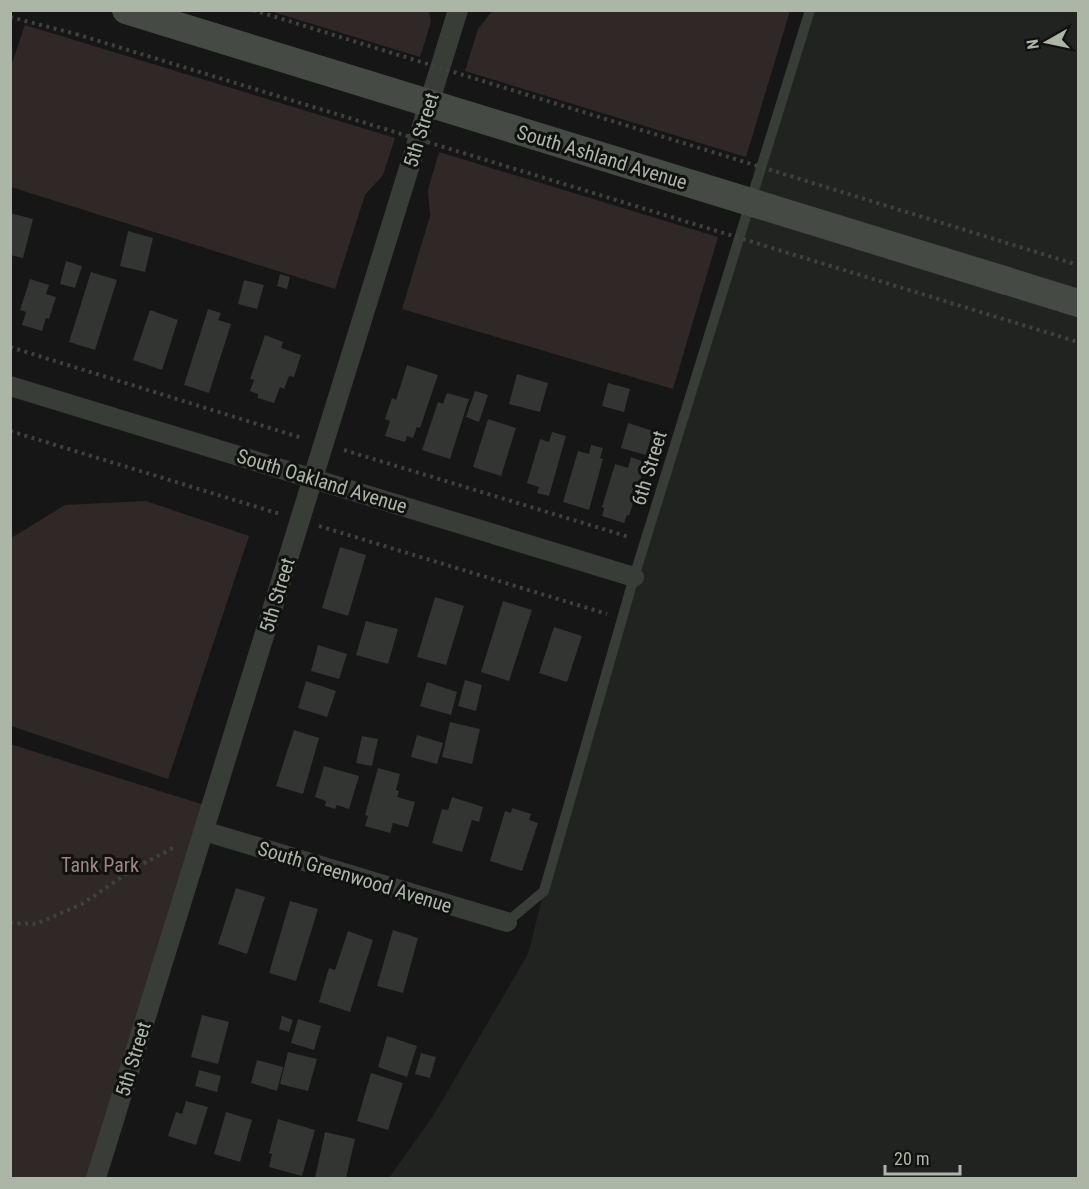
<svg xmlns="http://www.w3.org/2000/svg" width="1089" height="1189" font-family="'Roboto Condensed',sans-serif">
<rect width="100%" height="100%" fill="#151615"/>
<path fill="#212321" d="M 862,10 L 1078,11 L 1078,1178 L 389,1178 L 433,1116 L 528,954 L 544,891 L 810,11 Z"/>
<path fill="#302827" d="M 270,11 L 429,11 L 431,22 L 420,57 Z
M 492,11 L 492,10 L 790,11 L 746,157 L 465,71 L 478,29 Z
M 25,25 L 395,138 L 383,175 L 365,195 L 335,289 L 11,187 L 11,66 Z
M 439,152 L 718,237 L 673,389 L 402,309 L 430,216 L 428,190 Z
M 146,501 L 249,536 L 168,779 L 11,726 L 11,538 L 65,505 Z
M 10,744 L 211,807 L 96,1178 L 11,1178 Z"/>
<path fill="#323532" d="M 10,213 L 33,219 L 23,258 L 10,255 Z
M 128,231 L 153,238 L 145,272 L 120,266 Z
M 66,261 L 82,266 L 75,288 L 60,284 Z
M 91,272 L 117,280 L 95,350 L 69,342 Z
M 280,274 L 290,277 L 287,289 L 277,286 Z
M 30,279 L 49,285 L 46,294 L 56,297 L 49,319 L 46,318 L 42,331 L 22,325 L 26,312 L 20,310 Z
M 244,280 L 264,285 L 257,309 L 238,304 Z
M 208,309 L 221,313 L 218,320 L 231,324 L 209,393 L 184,385 Z
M 150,310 L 178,320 L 162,370 L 133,360 Z
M 265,335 L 283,342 L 281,348 L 301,355 L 294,377 L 289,376 L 284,389 L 280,387 L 274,403 L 258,398 L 258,394 L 250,391 L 254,380 L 250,379 Z
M 407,365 L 438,375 L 420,428 L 417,427 L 413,438 L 407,436 L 405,442 L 385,436 L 390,421 L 385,419 L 392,398 L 396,400 Z
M 517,374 L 548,383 L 540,412 L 509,404 Z
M 608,383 L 630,389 L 624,412 L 602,406 Z
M 475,391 L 488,395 L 479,422 L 466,417 Z
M 447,393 L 469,399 L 450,459 L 422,450 L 438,402 L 443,404 Z
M 488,419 L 516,428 L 501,476 L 473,467 Z
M 628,423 L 653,431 L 646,455 L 621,448 Z
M 552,432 L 566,436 L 549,496 L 537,493 L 539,487 L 527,483 L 540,439 L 549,442 Z
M 591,445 L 603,448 L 600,458 L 603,459 L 589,510 L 563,502 L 578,451 L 589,454 Z
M 631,457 L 642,461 L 639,470 L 643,471 L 629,516 L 627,515 L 624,523 L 602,516 L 604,508 L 602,507 L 615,464 L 628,468 Z
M 340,547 L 366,555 L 348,616 L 322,608 Z
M 435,597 L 464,606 L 446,665 L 417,657 Z
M 503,601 L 532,610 L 509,681 L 481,672 Z
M 366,621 L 398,629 L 388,664 L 356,655 Z
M 554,627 L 582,636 L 567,682 L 539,673 Z
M 318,645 L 347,654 L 339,679 L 311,671 Z
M 465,680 L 482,685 L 476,711 L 458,706 Z
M 306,681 L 336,691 L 327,717 L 298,708 Z
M 427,682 L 457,692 L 451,715 L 420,706 Z
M 450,722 L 480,729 L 472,764 L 442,757 Z
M 294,730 L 319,738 L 303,794 L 276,786 Z
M 417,735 L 443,743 L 437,764 L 411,757 Z
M 362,736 L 378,739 L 372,766 L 356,763 Z
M 324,766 L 359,776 L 349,809 L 337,805 L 335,809 L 325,806 L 326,801 L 315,797 Z
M 378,768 L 400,774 L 396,790 L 399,791 L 397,797 L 415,802 L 408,827 L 393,823 L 390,833 L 365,826 L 368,816 L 365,815 Z
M 452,797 L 483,807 L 479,822 L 472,820 L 462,852 L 432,843 L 442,809 L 448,810 Z
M 512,808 L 531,814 L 529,820 L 538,823 L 522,871 L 490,861 L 505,811 L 511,813 Z
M 236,888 L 265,897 L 247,954 L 218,944 Z
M 290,901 L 318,909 L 296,981 L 269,973 Z
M 393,930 L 418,938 L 403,993 L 377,986 Z
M 348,931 L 373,940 L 350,1012 L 319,1002 L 329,968 L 335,970 Z
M 202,1015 L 229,1022 L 218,1064 L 191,1057 Z
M 282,1016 L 293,1020 L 289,1032 L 279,1029 Z
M 298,1019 L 321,1026 L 314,1050 L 291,1043 Z
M 387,1036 L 417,1046 L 407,1077 L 378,1067 Z
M 288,1052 L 317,1059 L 308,1091 L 280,1084 Z
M 421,1053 L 436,1057 L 430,1078 L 415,1074 Z
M 257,1060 L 283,1067 L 277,1091 L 251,1083 Z
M 199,1070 L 221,1076 L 217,1092 L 195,1086 Z
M 371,1073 L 403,1083 L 388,1130 L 357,1121 Z
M 186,1101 L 208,1107 L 196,1145 L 168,1136 L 176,1112 L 182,1114 Z
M 226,1112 L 252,1120 L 240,1162 L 214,1154 Z
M 278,1119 L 315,1130 L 302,1176 L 269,1167 L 272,1154 L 269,1153 Z
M 325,1132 L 355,1139 L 346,1178 L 315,1178 Z"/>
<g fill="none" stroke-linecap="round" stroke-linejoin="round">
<path stroke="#3d423c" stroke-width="4" stroke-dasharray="3 4.5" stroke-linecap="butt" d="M 10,17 L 76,34
M 10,347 L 302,438
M 10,431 L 280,514
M 344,450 L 629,537
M 319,526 L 607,614
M 10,923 L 36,924 L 82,904 L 135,868 L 175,847"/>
<path stroke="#383d38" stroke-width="10" d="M 507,922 L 544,891 L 634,577 L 810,10"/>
<path stroke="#383d38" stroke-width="20" d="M 10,386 L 634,577
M 204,831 L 507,922
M 96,1178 L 458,10"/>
<path stroke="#454b44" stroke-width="28" d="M 1007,281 L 1078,303"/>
<path stroke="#3d423c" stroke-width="4" stroke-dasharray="3 4.5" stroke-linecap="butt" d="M 253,10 L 1078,265
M 76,34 L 1078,342"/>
<path stroke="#454b44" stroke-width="28" d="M 126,10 L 1007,281"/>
</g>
<g text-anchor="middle" stroke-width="6" stroke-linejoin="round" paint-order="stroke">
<g font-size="20" fill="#abb6a7" stroke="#101110">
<text transform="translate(421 130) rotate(-73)" y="7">5th Street</text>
<text transform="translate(602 157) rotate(17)" y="7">South Ashland Avenue</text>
<text transform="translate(649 468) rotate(-73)" y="7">6th Street</text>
<text transform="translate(322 481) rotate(17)" y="7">South Oakland Avenue</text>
<text transform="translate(277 595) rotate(-73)" y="7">5th Street</text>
<text transform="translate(355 877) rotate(17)" y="7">South Greenwood Avenue</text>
<text transform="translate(133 1059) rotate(-73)" y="7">5th Street</text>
</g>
<g font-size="20" fill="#a0847f" stroke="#101110">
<text x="100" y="872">Tank Park</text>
</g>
</g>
<rect width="1089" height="1189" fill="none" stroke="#abb6a7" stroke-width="24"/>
<g transform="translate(1047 42) rotate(261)" stroke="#101110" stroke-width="4.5" paint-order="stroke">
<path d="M0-4.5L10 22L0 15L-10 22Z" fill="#abb6a7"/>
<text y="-9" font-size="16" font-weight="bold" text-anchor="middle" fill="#abb6a7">N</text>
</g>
<path d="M885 1165v9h75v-9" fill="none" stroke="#abb6a7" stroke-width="3"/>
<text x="894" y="1165" font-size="18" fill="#abb6a7" stroke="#101110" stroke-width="4.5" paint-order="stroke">20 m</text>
</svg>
